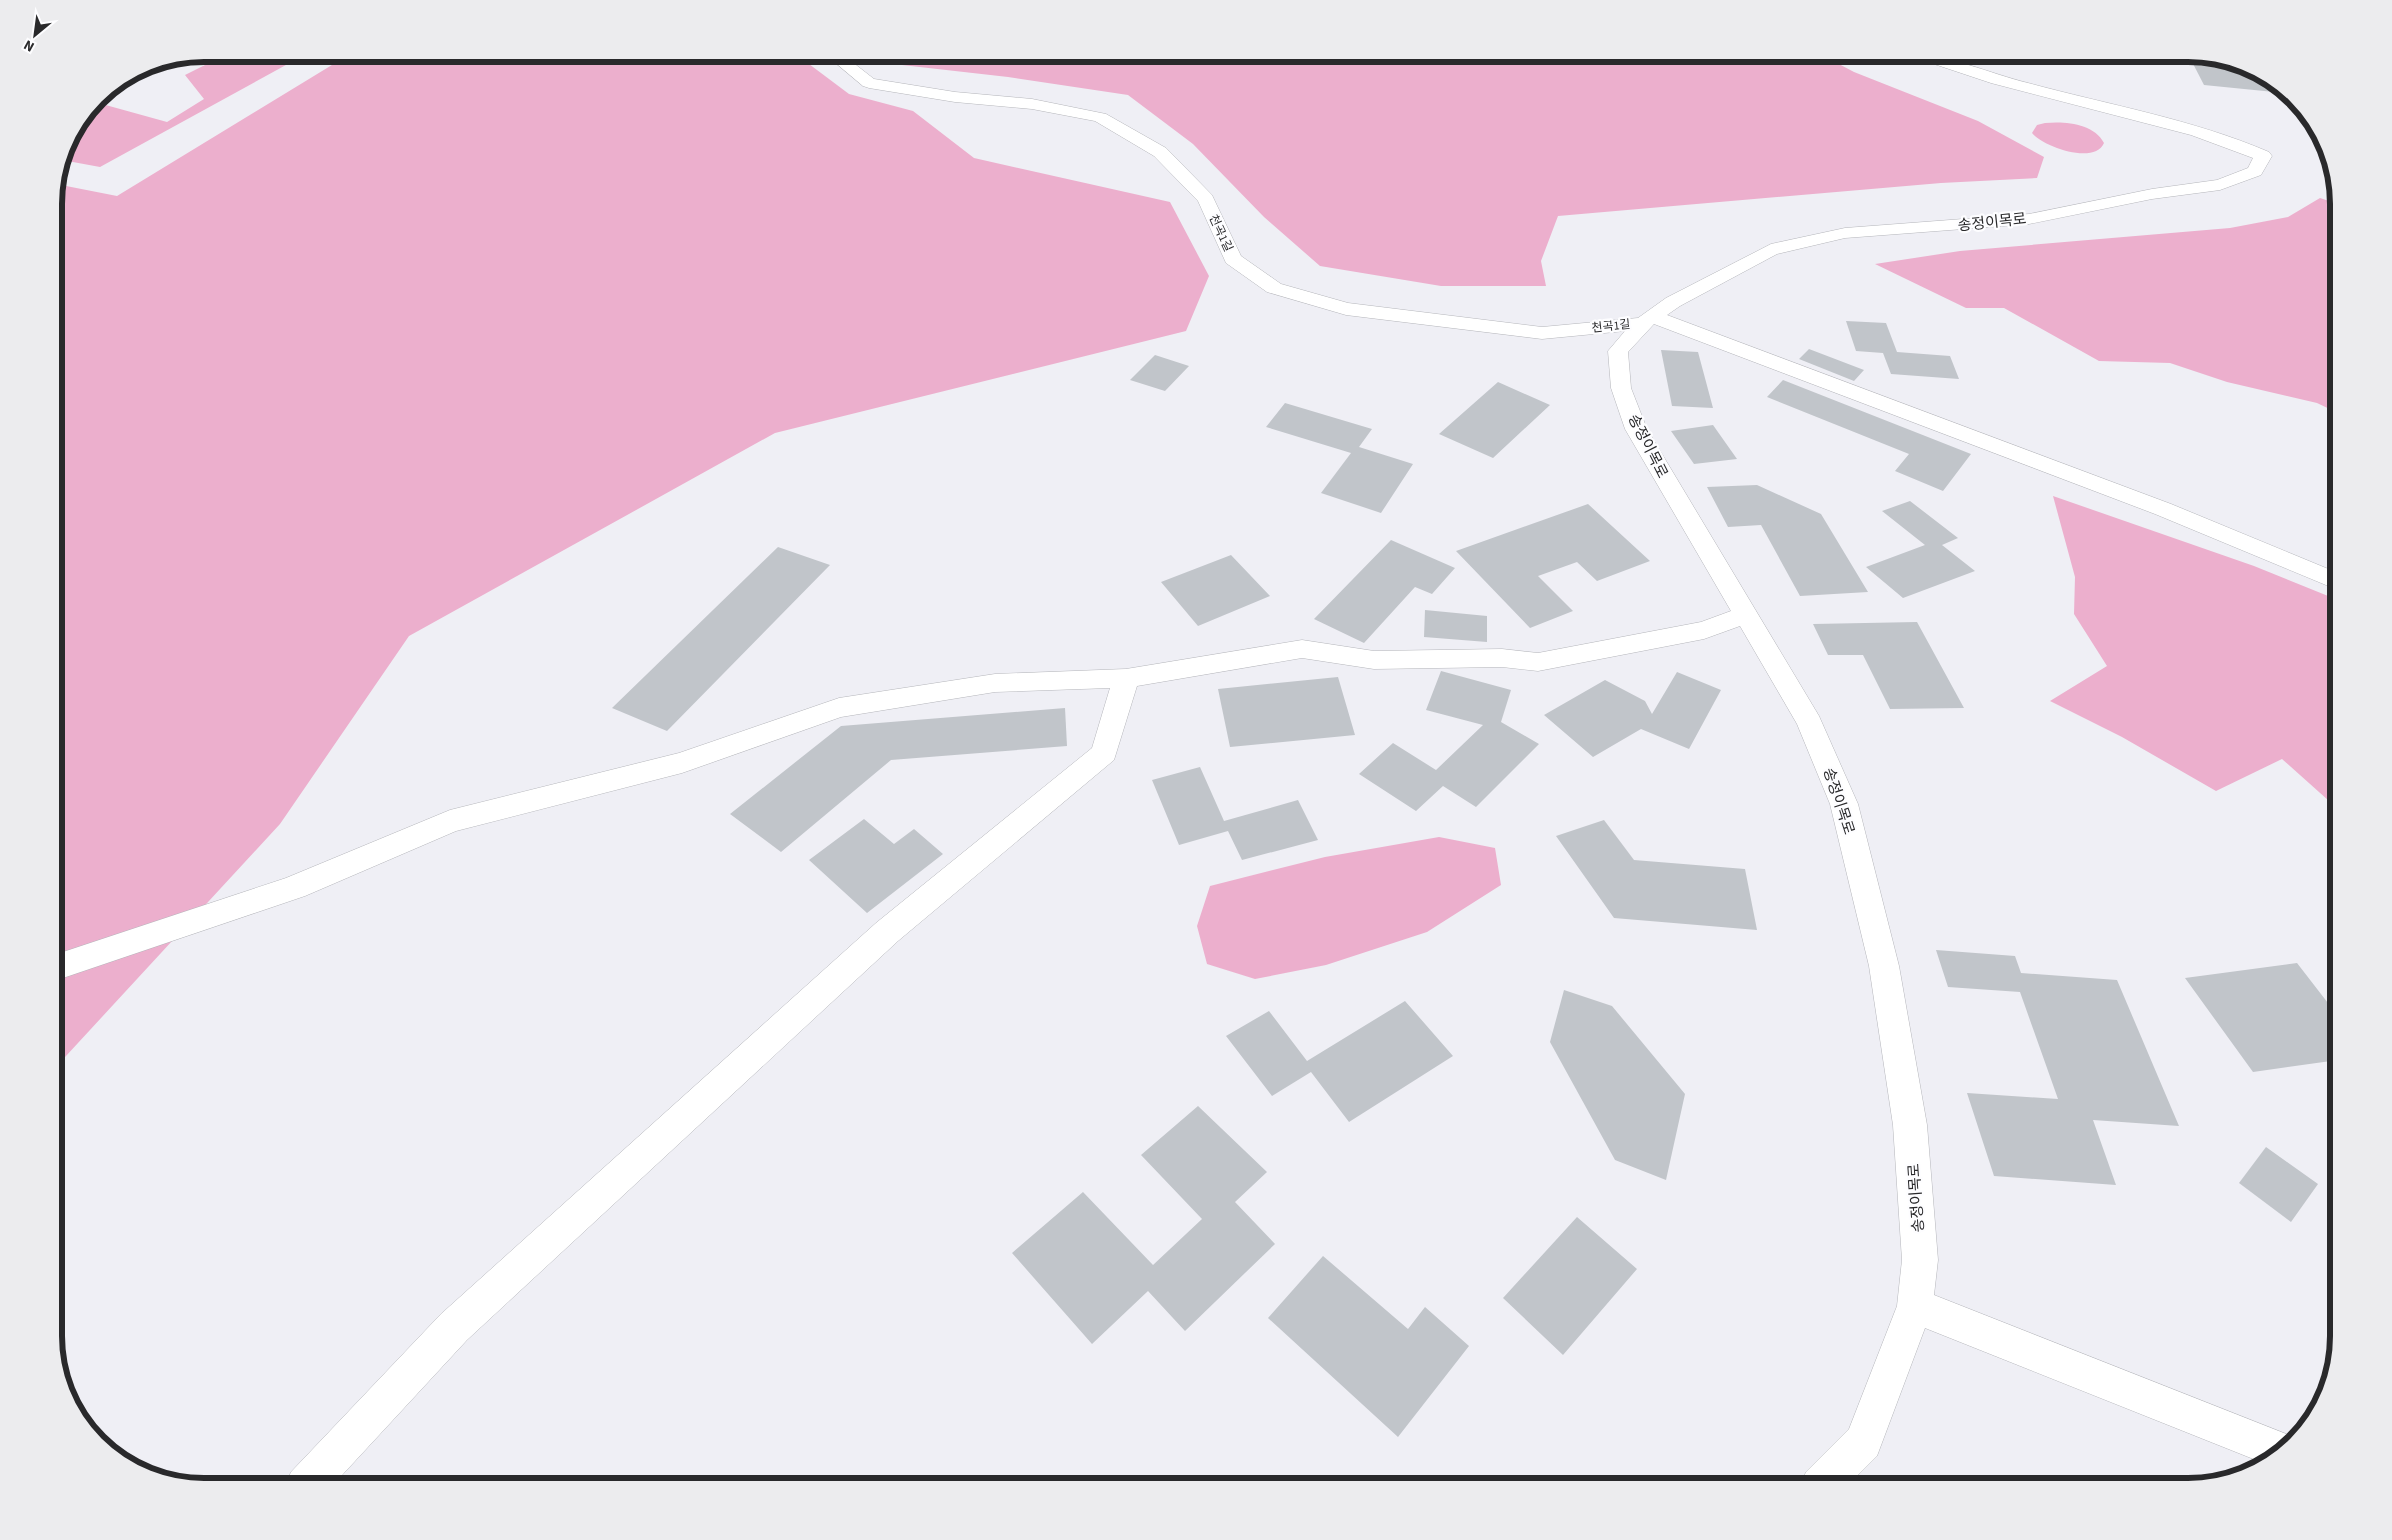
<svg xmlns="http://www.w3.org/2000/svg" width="2392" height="1540" font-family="'Source Sans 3','Noto Sans KR',sans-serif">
<rect width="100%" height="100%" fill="#efeff5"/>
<path fill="#ecafcd" d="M 227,54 L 306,54 L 100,167 L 62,160 L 65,146 L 98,98 L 102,104 L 167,122 L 204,99 L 185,75 Z
M 350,54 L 806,54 L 809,64 L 849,94 L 913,111 L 974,158 L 1170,202 L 1209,276 L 1186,331 L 775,433 L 409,636 L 280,824 L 54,1069 L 54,194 L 56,184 L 117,196 Z
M 894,54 L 1820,54 L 1854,72 L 1978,121 L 2044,157 L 2037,178 L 1941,183 L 1558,216 L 1541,261 L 1546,286 L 1441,286 L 1320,266 L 1264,217 L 1193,144 L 1128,95 L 1008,77 L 902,65 Z
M 2045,123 C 2064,121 2094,123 2104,143 C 2095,165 2043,147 2032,133 L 2037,125 Z
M 2320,198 L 2338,204 L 2338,413 L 2317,403 L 2227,382 L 2170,363 L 2099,361 L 2004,308 L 1966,308 L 1875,264 L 1960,251 L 2230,228 L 2288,217 Z
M 2053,496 L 2254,566 L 2338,600 L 2338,809 L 2282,759 L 2216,791 L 2122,737 L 2050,701 L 2107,666 L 2074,614 L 2075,577 Z
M 1439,837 L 1495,848 L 1501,885 L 1427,932 L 1326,965 L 1255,979 L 1207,964 L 1197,926 L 1210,886 L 1325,857 Z"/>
<path fill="#c1c5ca" d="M 2188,54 L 2227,59 L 2271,79 L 2284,93 L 2204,85 Z
M 1846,321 L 1886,323 L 1897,352 L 1950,356 L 1959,379 L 1891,374 L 1883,353 L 1856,351 Z
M 1809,349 L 1864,370 L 1854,381 L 1799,359 Z
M 1661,350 L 1698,352 L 1713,408 L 1672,406 Z
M 1155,355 L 1189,366 L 1165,391 L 1130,380 Z
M 1783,380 L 1971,454 L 1943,491 L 1895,471 L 1909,454 L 1767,397 Z
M 1498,382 L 1550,405 L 1493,458 L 1439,434 Z
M 1285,403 L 1372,429 L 1359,447 L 1413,464 L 1381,513 L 1321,493 L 1351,453 L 1266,427 Z
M 1713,425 L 1737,459 L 1694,464 L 1671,431 Z
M 1757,485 L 1821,514 L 1868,592 L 1800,596 L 1761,525 L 1728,527 L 1707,487 Z
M 1910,501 L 1958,538 L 1942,545 L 1975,571 L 1903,598 L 1866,567 L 1925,545 L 1882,511 Z
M 1588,504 L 1650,561 L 1597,581 L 1577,562 L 1538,576 L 1573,611 L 1530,628 L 1456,551 Z
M 1391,540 L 1455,568 L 1432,594 L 1415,587 L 1364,643 L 1314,619 Z
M 778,547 L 830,565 L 667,731 L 612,708 Z
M 1231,555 L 1270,596 L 1198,626 L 1161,582 Z
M 1425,610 L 1487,616 L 1487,642 L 1424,637 Z
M 1917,622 L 1964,708 L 1890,709 L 1863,655 L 1828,655 L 1813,624 Z
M 1441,671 L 1511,690 L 1501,722 L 1539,744 L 1476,807 L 1443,786 L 1416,811 L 1359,774 L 1393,743 L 1436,770 L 1483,725 L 1426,710 Z
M 1677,672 L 1721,690 L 1689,749 L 1641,729 L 1593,757 L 1544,715 L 1605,680 L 1645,701 L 1652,714 Z
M 1338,677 L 1355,735 L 1230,747 L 1218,689 Z
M 1065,708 L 1067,746 L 891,760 L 781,852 L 730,814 L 841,726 Z
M 1200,767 L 1224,821 L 1298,800 L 1318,840 L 1242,860 L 1228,831 L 1179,845 L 1152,780 Z
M 864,819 L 894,844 L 914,829 L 943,854 L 867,913 L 809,860 Z
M 1604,820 L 1634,860 L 1745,869 L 1757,930 L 1614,918 L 1556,836 Z
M 1936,950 L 2015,956 L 2021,973 L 2117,980 L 2179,1126 L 2093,1120 L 2116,1185 L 1994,1176 L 1967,1093 L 2058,1099 L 2020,992 L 1948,987 Z
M 2297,963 L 2338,1016 L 2338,1060 L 2253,1072 L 2185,978 Z
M 1564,990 L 1612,1006 L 1685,1094 L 1666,1180 L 1615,1160 L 1550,1042 Z
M 1405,1001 L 1453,1056 L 1349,1122 L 1311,1072 L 1272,1096 L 1226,1036 L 1269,1011 L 1307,1061 Z
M 1198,1106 L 1267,1172 L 1235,1202 L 1275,1244 L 1185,1331 L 1148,1291 L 1092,1344 L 1012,1253 L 1083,1192 L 1153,1265 L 1202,1219 L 1141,1155 Z
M 2266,1147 L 2318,1184 L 2291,1222 L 2239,1183 Z
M 1577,1217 L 1637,1269 L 1563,1355 L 1503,1298 Z
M 1323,1256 L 1408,1329 L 1425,1307 L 1469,1346 L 1398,1437 L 1268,1318 Z"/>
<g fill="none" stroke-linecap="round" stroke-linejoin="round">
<g stroke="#b5b6bb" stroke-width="1">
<path id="minor" d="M 825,54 L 842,54 L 874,79 L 955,92 L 1032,99 L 1106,114 L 1166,148 L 1212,195 L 1241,256 L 1281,284 L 1348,303 L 1542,327 L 1638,318 L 1666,298 L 1771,244 L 1845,228 L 2029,214 L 2152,189 L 2217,180 L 2248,168 L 2253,158 L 2191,135 L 1991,83 L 1913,57 L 1911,54 C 1947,54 1991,74 2028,83 C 2109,105 2192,119 2269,152 L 2272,156 L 2261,175 L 2220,190 L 2152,199 L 2029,224 L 1845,238 L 1777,254 L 1680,306 L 1667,315 L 2171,504 L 2338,573 L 2338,590 L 2155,514 L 1654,324 L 1628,352 L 1631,388 L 1647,429 L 1819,716 L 1858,804 L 1899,966 L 1927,1125 L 1938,1260 L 1934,1295 L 2294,1437 L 2266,1464 L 1925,1328 L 1877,1456 L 1847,1486 L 1800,1486 L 1806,1472 L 1849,1429 L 1897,1306 L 1902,1260 L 1893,1125 L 1869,966 L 1830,804 L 1797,724 L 1740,626 L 1704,639 L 1538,671 L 1502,667 L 1374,669 L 1302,658 L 1137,686 L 1114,760 L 898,941 L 467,1340 L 332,1486 L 285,1486 L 291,1472 L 441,1314 L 876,923 L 1092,748 L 1110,688 L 995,692 L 841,717 L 682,773 L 456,831 L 305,896 L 54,981 L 54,955 L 286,878 L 450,810 L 679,753 L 839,698 L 995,674 L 1126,669 L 1302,640 L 1374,651 L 1502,649 L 1538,653 L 1701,622 L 1731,611 L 1625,429 L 1611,388 L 1608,351 L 1625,331 L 1542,339 L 1346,315 L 1267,292 L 1226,263 L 1198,201 L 1154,156 L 1095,121 L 1032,109 L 955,102 L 869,88 L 863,86 Z"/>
</g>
<use href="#minor" fill="#fff" fill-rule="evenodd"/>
</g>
<g text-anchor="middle" stroke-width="4.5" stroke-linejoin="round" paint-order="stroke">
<g font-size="12" fill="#29292b" stroke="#fdfdff">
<text transform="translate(1221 233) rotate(65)" y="4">천곡1길</text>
<text transform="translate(1611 326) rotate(-6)" y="4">천곡1길</text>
</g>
<g font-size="15" fill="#29292b" stroke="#fdfdff">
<text transform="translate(1992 222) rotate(-6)" y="5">송정이목로</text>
<text transform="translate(1648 446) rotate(63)" y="5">송정이목로</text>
<text transform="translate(1839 801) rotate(72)" y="5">송정이목로</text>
<text transform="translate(1916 1198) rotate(-94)" y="5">송정이목로</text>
</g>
</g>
<path d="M0 0H2392V1540H0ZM204 62H2188A142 142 0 0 1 2330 204V1336A142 142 0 0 1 2188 1478H204A142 142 0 0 1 62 1336V204A142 142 0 0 1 204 62Z" fill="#ececee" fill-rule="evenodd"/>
<path fill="none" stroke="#29292b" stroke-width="6" d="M204 62H2188A142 142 0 0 1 2330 204V1336A142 142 0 0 1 2188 1478H204A142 142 0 0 1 62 1336V204A142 142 0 0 1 204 62Z"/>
<g transform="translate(35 35) rotate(209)" stroke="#fdfdff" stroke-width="4" paint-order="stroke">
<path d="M0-4L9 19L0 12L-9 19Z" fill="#29292b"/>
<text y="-8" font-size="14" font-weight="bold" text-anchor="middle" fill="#29292b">N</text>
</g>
</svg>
